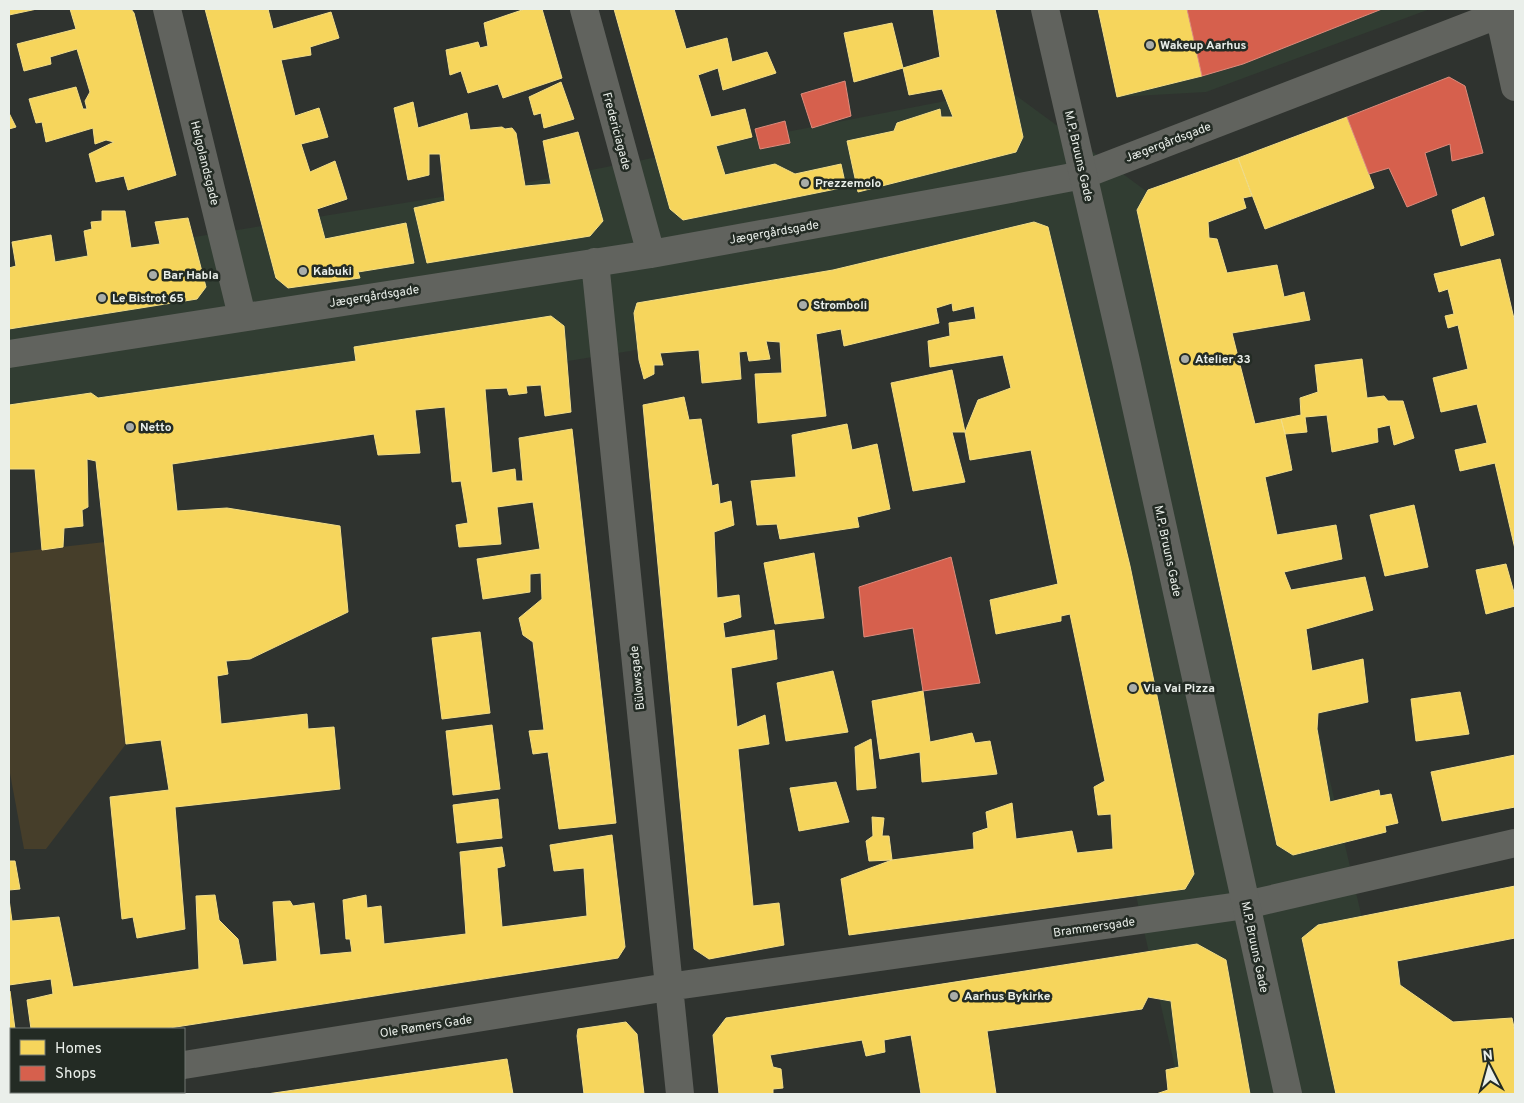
<svg xmlns="http://www.w3.org/2000/svg" width="1524" height="1103" font-family="Overpass,sans-serif">
<rect width="100%" height="100%" fill="#2f332f"/>
<path fill="#313d32" d="M 1098,9 L 1430,9 L 1206,92 L 1117,97 Z
M 1007,89 L 1202,232 L 1403,1094 L 1181,1094 L 996,278 L 630,351 L 9,451 L 9,267 L 509,186 Z"/>
<path fill="#463e2a" d="M 105,542 L 126,744 L 46,849 L 24,849 L 9,768 L 9,553 Z"/>
<path fill="#f6d55c" stroke="#f2dd87" d="M 9,9 L 37,9 L 9,15 Z
M 70,9 L 131,9 L 134,13 L 176,175 L 128,190 L 124,176 L 96,182 L 89,154 L 114,142 L 106,140 L 95,144 L 93,128 L 46,142 L 42,122 L 36,123 L 29,99 L 76,87 L 83,109 L 87,109 L 85,101 L 90,92 L 77,49 L 50,57 L 51,64 L 24,71 L 17,44 L 76,29 Z
M 205,9 L 268,9 L 273,29 L 331,12 L 339,38 L 310,47 L 311,55 L 281,60 L 295,116 L 319,108 L 328,137 L 301,144 L 310,172 L 335,161 L 347,199 L 317,209 L 325,239 L 406,223 L 414,263 L 358,272 L 360,278 L 288,288 L 276,278 Z
M 525,9 L 542,9 L 562,78 L 503,98 L 498,84 L 468,93 L 461,71 L 450,75 L 446,50 L 478,42 L 480,48 L 488,46 L 484,23 Z
M 614,9 L 674,9 L 686,49 L 727,38 L 732,62 L 767,52 L 776,73 L 723,90 L 718,68 L 698,75 L 711,117 L 745,109 L 752,137 L 716,146 L 725,175 L 775,164 L 795,174 L 841,164 L 846,187 L 683,220 L 670,209 Z
M 933,9 L 995,9 L 1023,137 L 1016,152 L 858,192 L 847,141 L 894,131 L 897,123 L 940,109 L 941,117 L 953,117 L 942,89 L 909,95 L 903,68 L 940,57 Z
M 1098,9 L 1187,9 L 1202,76 L 1117,97 Z
M 892,23 L 903,68 L 854,82 L 844,33 Z
M 561,82 L 574,119 L 544,128 L 541,113 L 534,115 L 529,97 Z
M 413,102 L 418,128 L 467,113 L 470,130 L 502,127 L 505,129 L 512,128 L 516,133 L 525,186 L 551,184 L 543,141 L 578,132 L 603,221 L 590,236 L 427,263 L 414,208 L 445,201 L 440,154 L 429,154 L 429,175 L 408,180 L 394,108 Z
M 9,113 L 16,127 L 9,129 Z
M 1347,117 L 1374,188 L 1265,229 L 1238,158 Z
M 1238,158 L 1252,196 L 1243,198 L 1246,208 L 1208,222 L 1209,238 L 1217,239 L 1227,273 L 1277,265 L 1284,297 L 1304,292 L 1310,320 L 1232,333 L 1255,424 L 1281,419 L 1285,434 L 1292,470 L 1265,477 L 1277,535 L 1336,525 L 1342,559 L 1284,572 L 1291,590 L 1365,577 L 1373,610 L 1306,629 L 1312,671 L 1363,659 L 1368,702 L 1318,713 L 1317,729 L 1330,802 L 1379,790 L 1380,796 L 1391,794 L 1398,823 L 1385,826 L 1386,832 L 1293,855 L 1277,845 L 1137,210 L 1148,190 Z
M 1484,197 L 1494,235 L 1461,246 L 1452,210 Z
M 102,211 L 125,211 L 131,248 L 160,244 L 155,222 L 188,218 L 206,287 L 197,299 L 9,329 L 9,268 L 16,266 L 12,242 L 51,235 L 55,262 L 88,256 L 84,231 L 92,229 L 91,222 L 102,221 Z
M 1034,222 L 1048,227 L 1130,566 L 1194,874 L 1185,889 L 849,935 L 841,879 L 892,860 L 974,849 L 973,833 L 988,828 L 986,812 L 1012,803 L 1016,839 L 1072,831 L 1077,853 L 1113,849 L 1111,814 L 1098,815 L 1094,787 L 1105,781 L 1070,614 L 1061,616 L 1061,621 L 996,634 L 990,600 L 1058,584 L 1031,450 L 970,460 L 965,432 L 978,400 L 1011,388 L 1003,355 L 930,367 L 928,341 L 950,336 L 949,323 L 976,319 L 974,306 L 953,311 L 952,303 L 936,308 L 939,323 L 844,346 L 841,329 L 816,334 L 826,416 L 758,423 L 755,374 L 782,373 L 780,342 L 766,341 L 770,359 L 749,361 L 747,351 L 739,352 L 741,379 L 702,383 L 699,350 L 660,353 L 663,365 L 654,365 L 654,374 L 644,379 L 639,360 L 634,313 L 637,303 L 833,270 Z
M 1500,259 L 1515,323 L 1515,549 L 1495,463 L 1460,471 L 1455,450 L 1487,443 L 1477,404 L 1441,412 L 1433,378 L 1468,369 L 1458,325 L 1448,328 L 1445,316 L 1454,314 L 1448,289 L 1439,292 L 1434,274 Z
M 551,316 L 564,326 L 571,412 L 545,416 L 541,385 L 526,386 L 527,393 L 509,395 L 507,388 L 485,389 L 492,473 L 515,469 L 516,481 L 523,481 L 519,438 L 572,429 L 616,823 L 559,829 L 548,752 L 533,754 L 529,731 L 544,730 L 533,642 L 523,635 L 519,618 L 542,599 L 541,573 L 530,574 L 530,592 L 483,599 L 477,559 L 540,549 L 533,502 L 497,507 L 501,544 L 459,547 L 456,525 L 468,523 L 461,481 L 452,482 L 445,407 L 415,410 L 420,453 L 378,455 L 374,434 L 172,464 L 177,511 L 227,508 L 340,526 L 348,612 L 250,659 L 226,661 L 228,674 L 217,676 L 221,724 L 307,714 L 308,729 L 334,727 L 340,789 L 175,807 L 185,929 L 137,938 L 133,917 L 122,919 L 110,797 L 169,790 L 161,740 L 126,744 L 96,461 L 87,459 L 88,507 L 82,510 L 83,526 L 64,528 L 63,547 L 42,550 L 35,469 L 9,469 L 9,405 L 91,393 L 98,398 L 356,361 L 354,347 Z
M 1362,359 L 1367,398 L 1384,396 L 1388,401 L 1403,401 L 1414,438 L 1394,445 L 1390,425 L 1377,428 L 1378,442 L 1332,452 L 1327,415 L 1305,417 L 1307,432 L 1285,434 L 1281,419 L 1301,415 L 1300,398 L 1318,392 L 1315,365 Z
M 952,370 L 965,432 L 952,432 L 965,482 L 913,491 L 891,383 Z
M 684,397 L 689,420 L 701,419 L 712,486 L 718,484 L 720,504 L 731,501 L 734,525 L 714,532 L 717,598 L 739,595 L 741,617 L 723,623 L 725,638 L 774,630 L 777,659 L 731,668 L 737,727 L 765,715 L 769,744 L 738,749 L 753,906 L 779,903 L 784,945 L 709,959 L 694,949 L 643,405 Z
M 847,424 L 852,450 L 877,444 L 890,509 L 857,517 L 859,527 L 780,539 L 777,524 L 757,525 L 751,481 L 796,477 L 792,435 Z
M 1414,505 L 1428,567 L 1385,576 L 1370,515 Z
M 814,553 L 824,618 L 775,624 L 764,563 Z
M 1506,564 L 1515,596 L 1515,606 L 1486,614 L 1476,570 Z
M 480,632 L 490,713 L 442,719 L 432,638 Z
M 833,671 L 848,732 L 786,741 L 777,683 Z
M 923,691 L 930,742 L 972,733 L 975,743 L 990,741 L 997,774 L 922,782 L 920,752 L 880,759 L 872,701 Z
M 1460,692 L 1469,734 L 1416,741 L 1411,699 Z
M 492,725 L 500,789 L 453,795 L 446,731 Z
M 871,739 L 876,788 L 857,790 L 855,747 Z
M 1515,755 L 1515,807 L 1442,821 L 1431,772 Z
M 836,782 L 849,822 L 799,831 L 790,788 Z
M 498,799 L 502,838 L 457,843 L 453,805 Z
M 872,817 L 884,818 L 882,836 L 889,836 L 892,860 L 869,861 L 866,841 L 873,836 Z
M 612,835 L 625,947 L 618,958 L 163,1029 L 31,1029 L 27,1000 L 53,994 L 51,979 L 9,985 L 9,899 L 12,921 L 59,917 L 73,987 L 199,969 L 196,896 L 215,895 L 219,920 L 238,939 L 243,965 L 277,961 L 273,902 L 290,901 L 293,906 L 314,903 L 320,955 L 352,952 L 350,939 L 346,939 L 343,900 L 366,895 L 367,908 L 381,906 L 384,944 L 466,934 L 460,852 L 502,847 L 505,866 L 497,868 L 502,927 L 587,916 L 584,868 L 554,871 L 550,845 Z
M 9,861 L 15,861 L 20,889 L 9,890 Z
M 1515,886 L 1515,938 L 1397,961 L 1400,985 L 1453,1022 L 1512,1018 L 1515,1032 L 1515,1094 L 1336,1094 L 1302,938 L 1318,925 Z
M 1197,944 L 1226,960 L 1250,1094 L 1156,1094 L 1168,1090 L 1166,1070 L 1179,1067 L 1171,1001 L 1148,997 L 1142,1009 L 987,1031 L 996,1094 L 921,1094 L 911,1035 L 884,1040 L 885,1052 L 866,1056 L 862,1040 L 770,1055 L 773,1067 L 781,1069 L 783,1088 L 773,1089 L 773,1094 L 719,1094 L 713,1035 L 726,1018 Z
M 10,991 L 15,1029 L 11,1029 L 11,1067 L 9,1067 L 9,992 Z
M 626,1022 L 637,1034 L 644,1094 L 584,1094 L 577,1036 L 578,1029 Z
M 507,1059 L 513,1094 L 267,1094 Z"/>
<path fill="#d6604d" stroke="#dc8b7c" d="M 1187,9 L 1382,9 L 1243,64 L 1202,76 Z
M 1449,77 L 1465,86 L 1483,153 L 1452,161 L 1450,144 L 1425,153 L 1437,195 L 1407,207 L 1389,168 L 1369,174 L 1347,117 Z
M 845,81 L 851,116 L 812,128 L 801,94 Z
M 785,121 L 790,143 L 760,149 L 755,129 Z
M 951,557 L 980,683 L 923,691 L 913,628 L 864,637 L 859,587 Z"/>
<g fill="none" stroke-linecap="round" stroke-linejoin="round">
<path stroke="#61635e" stroke-width="28" d="M 167,9 L 242,316
M 584,9 L 651,254
M 1499,14 L 1515,87
M 595,262 L 680,1094
M 9,354 L 651,254 L 994,192 L 1083,175 L 1513,9
M 184,1065 L 668,987 L 1246,905 L 1515,843
M 9,1094 L 20,1092"/>
<path stroke="#61635e" stroke-width="28" d="M 1045,9 L 1126,361 L 1288,1094"/>
</g>
<g fill="#a9ada9" stroke="#232b24" stroke-width="2">
<circle cx="1150" cy="45" r="5"/>
<circle cx="805" cy="183" r="5"/>
<circle cx="303" cy="271" r="5"/>
<circle cx="153" cy="275" r="5"/>
<circle cx="102" cy="298" r="5"/>
<circle cx="803" cy="305" r="5"/>
<circle cx="1185" cy="359" r="5"/>
<circle cx="130" cy="427" r="5"/>
<circle cx="1133" cy="688" r="5"/>
<circle cx="954" cy="996" r="5"/>
</g>
<g text-anchor="middle" stroke-width="5" stroke-linejoin="round" paint-order="stroke">
<g font-size="12" font-weight="bold" fill="#eaefea" stroke="#232b24" text-anchor="start">
<text x="1160" y="49">Wakeup Aarhus</text>
<text x="815" y="187">Prezzemolo</text>
<text x="313" y="275">Kabuki</text>
<text x="163" y="279">Bar Habla</text>
<text x="112" y="302">Le Bistrot 65</text>
<text x="813" y="309">Stromboli</text>
<text x="1195" y="363">Atelier 33</text>
<text x="140" y="431">Netto</text>
<text x="1143" y="692">Via Vai Pizza</text>
<text x="964" y="1000">Aarhus Bykirke</text>
</g>
<g font-size="12" fill="#eaefea" stroke="#232b24">
<text transform="translate(617 131) rotate(75)" y="4">Fredericiagade</text>
<text transform="translate(1168 142) rotate(-21)" y="4">Jægergårdsgade</text>
<text transform="translate(1079 156) rotate(77)" y="4">M.P. Bruuns Gade</text>
<text transform="translate(205 163) rotate(76)" y="4">Helgolandsgade</text>
<text transform="translate(774 232) rotate(-10)" y="4">Jægergårdsgade</text>
<text transform="translate(374 296) rotate(-9)" y="4">Jægergårdsgade</text>
<text transform="translate(1168 551) rotate(78)" y="4">M.P. Bruuns Gade</text>
<text transform="translate(637 678) rotate(-96)" y="4">Bülowsgade</text>
<text transform="translate(1094 927) rotate(-8)" y="4">Brammersgade</text>
<text transform="translate(1255 947) rotate(78)" y="4">M.P. Bruuns Gade</text>
<text transform="translate(426 1026) rotate(-9)" y="4">Ole Rømers Gade</text>
</g>
</g>
<rect width="1524" height="1103" fill="none" stroke="#eaefea" stroke-width="20"/>
<rect x="10" y="1028" width="175" height="65" fill="#232b24" stroke="#737973"/>
<rect x="20" y="1040" width="25" height="15" fill="#f6d55c" stroke="#737973"/>
<text x="55" y="1053" font-size="15" fill="#eaefea">Homes</text>
<rect x="20" y="1066" width="25" height="15" fill="#d6604d" stroke="#737973"/>
<text x="55" y="1078" font-size="15" fill="#eaefea">Shops</text>
<g transform="translate(1489 1068) rotate(354)" stroke="#232b24" stroke-width="4" paint-order="stroke">
<path d="M0-4L9 19L0 12L-9 19Z" fill="#eaefea"/>
<text y="-8" font-size="14" font-weight="bold" text-anchor="middle" fill="#eaefea">N</text>
</g>
</svg>
